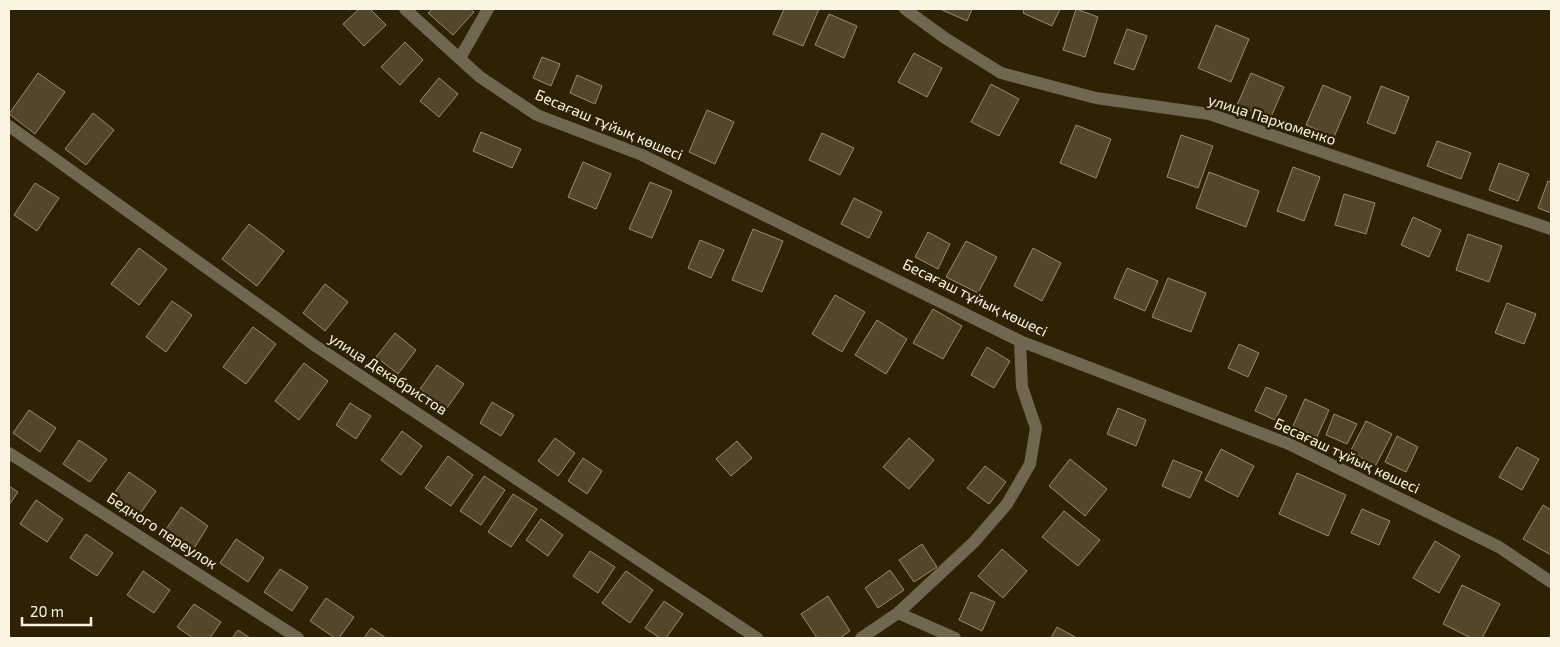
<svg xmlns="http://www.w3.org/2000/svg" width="1560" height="647" font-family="'Exo 2',sans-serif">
<rect width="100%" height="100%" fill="#2e2205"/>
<!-- building -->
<path fill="#53472a" stroke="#998b6c" d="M359,9H370L386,25L364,46L343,24Z
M433,9H471L474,12L453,35L428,13Z
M784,9H819L803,46L773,34Z
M940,9H972L967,21Z
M1024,9H1060L1052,26L1023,13Z
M1076,9L1098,17L1085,57L1063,50Z
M829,14L857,26L844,58L815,45Z
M1216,25L1249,39L1231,82L1198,68Z
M1127,29L1147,36L1134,70L1114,63Z
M405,42L423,60L400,85L381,67Z
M914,53L942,68L927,97L898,82Z
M542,57L560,64L551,86L533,78Z
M38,73L65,92L35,134L9,114Z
M1251,73L1284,87L1270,119L1237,105Z
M577,75L602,86L595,104L570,93Z
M439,78L458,94L439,117L420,101Z
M991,84L1019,99L999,136L971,122Z
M1323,85L1351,97L1334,137L1306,125Z
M1381,86L1409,97L1395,134L1367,123Z
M707,110L734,122L715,164L689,152Z
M93,113L114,130L86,165L65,149Z
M1076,125L1111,139L1096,178L1060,163Z
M481,132L521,149L512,168L473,151Z
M822,133L854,148L840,175L809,160Z
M1181,135L1213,146L1198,188L1167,177Z
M1437,141L1471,153L1461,179L1427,166Z
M583,162L611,174L596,209L568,197Z
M1499,163L1529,174L1518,201L1489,190Z
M1293,167L1320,177L1304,221L1277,211Z
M1209,172L1259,191L1246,227L1196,208Z
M1548,181L1551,182V213L1538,208Z
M650,182L672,191L652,238L629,229Z
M35,183L59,198L37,231L14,215Z
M1344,194L1375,203L1366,234L1335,225Z
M854,198L882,212L869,238L841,224Z
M1413,217L1441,230L1429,257L1401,245Z
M249,224L284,251L257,286L222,259Z
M753,229L783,241L762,292L732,280Z
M928,232L950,244L938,269L915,257Z
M1468,234L1502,246L1489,282L1456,270Z
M700,240L724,250L711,278L688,268Z
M966,241L997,257L978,293L946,277Z
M139,248L167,269L139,305L111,284Z
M1033,248L1061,263L1042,301L1014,286Z
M1127,268L1158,281L1145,311L1114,298Z
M1168,278L1206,293L1191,332L1152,317Z
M325,284L348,302L325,331L303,313Z
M835,295L865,312L842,352L812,334Z
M172,301L192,315L166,352L146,337Z
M1507,303L1536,314L1524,344L1495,333Z
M933,309L962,326L943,359L913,343Z
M877,320L907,339L886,374L855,355Z
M253,327L276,344L246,384L223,367Z
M395,333L416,350L398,374L376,357Z
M1239,344L1259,353L1248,377L1228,368Z
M987,347L1010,361L994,388L971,375Z
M304,363L328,381L299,420L275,401Z
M437,365L464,384L447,408L420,389Z
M1266,387L1287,396L1275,420L1255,411Z
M1305,399L1329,410L1317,437L1293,426Z
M492,402L514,415L501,436L480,423Z
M350,403L371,416L356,439L336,425Z
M1118,408L1146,420L1136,446L1107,434Z
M29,410L56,428L40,452L13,433Z
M1334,414L1357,424L1347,444L1326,435Z
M1366,421L1392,434L1376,465L1350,452Z
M402,431L422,446L401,475L381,460Z
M1397,436L1418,447L1406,472L1385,462Z
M555,438L575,453L558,476L538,461Z
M909,438L934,460L909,489L883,467Z
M79,440L107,459L90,482L63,464Z
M737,441L752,458L731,476L716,459Z
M1517,447L1539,459L1522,490L1499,477Z
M1221,449L1254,466L1238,497L1205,480Z
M448,456L473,475L451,506L425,488Z
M583,458L602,471L587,494L568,481Z
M1070,459L1107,489L1085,516L1049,486Z
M1173,460L1202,472L1190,498L1162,486Z
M985,466L1006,482L989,504L967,488Z
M129,472L156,491L140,514L113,495Z
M1297,473L1346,495L1328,536L1279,514Z
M484,476L505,490L481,525L460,511Z
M9,486L18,492L9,505Z
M513,494L537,509L511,547L488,532Z
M36,500L63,519L47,542L20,524Z
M1543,505L1551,510V555L1523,539Z
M181,507L208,526L193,550L165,531Z
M1362,509L1390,521L1379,545L1351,533Z
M1064,511L1100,540L1078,566L1042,537Z
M541,519L563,535L548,556L526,540Z
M86,534L113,553L97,576L70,558Z
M236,539L264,558L248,582L220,563Z
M1435,541L1460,556L1439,593L1413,578Z
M922,544L937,567L914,582L899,560Z
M1002,549L1027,571L1003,598L978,576Z
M590,551L615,567L598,593L573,576Z
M280,569L308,587L292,611L264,592Z
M890,570L904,590L878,608L865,588Z
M143,571L170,590L154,613L127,595Z
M626,571L653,590L630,623L602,603Z
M1462,585L1500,604L1482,638H1471L1443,624Z
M971,592L995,602L982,631L959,620Z
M828,596L850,631L840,638H817L801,614Z
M326,598L354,617L339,638H335L310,621Z
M664,601L683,614L666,638H660L645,628Z
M194,604L221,622L210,638H193L177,627Z
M1057,627L1077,638H1051Z
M371,628L386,638H364Z
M238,630L250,638H232Z"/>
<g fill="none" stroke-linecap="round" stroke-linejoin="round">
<!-- minor -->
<path stroke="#716750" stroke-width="12" d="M405,9L480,77L537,115L642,155L1020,341L1289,444L1499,547L1551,582
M905,9L945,38L1001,73L1096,98L1209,114L1551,229
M460,58L488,9
M9,126L314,345L757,638
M9,453L298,638
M898,613L955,638
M861,638L898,613L974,542L1007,504L1030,464L1036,428L1022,387L1020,341"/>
</g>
<g text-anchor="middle" stroke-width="5" stroke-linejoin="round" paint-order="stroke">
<!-- street labels -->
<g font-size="15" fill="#fbf4e3" stroke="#2e2205">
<text transform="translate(1272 120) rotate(18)" y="5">улица Пархоменко</text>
<text transform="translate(609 125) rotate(23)" y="5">Бесағаш тұйық көшесі</text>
<text transform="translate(975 298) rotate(26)" y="5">Бесағаш тұйық көшесі</text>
<text transform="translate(388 374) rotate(33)" y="5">улица Декабристов</text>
<text transform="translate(1347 456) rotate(25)" y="5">Бесағаш тұйық көшесі</text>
<text transform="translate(162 531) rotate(33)" y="5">Бедного переулок</text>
</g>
</g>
<!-- border -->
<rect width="1560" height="647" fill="none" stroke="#fbf4e3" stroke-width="20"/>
<!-- scale -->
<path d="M22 617v8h69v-8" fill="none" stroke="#fbf4e3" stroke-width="2.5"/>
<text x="30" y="617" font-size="15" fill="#fbf4e3" stroke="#2e2205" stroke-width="4" paint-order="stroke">20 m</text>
</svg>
